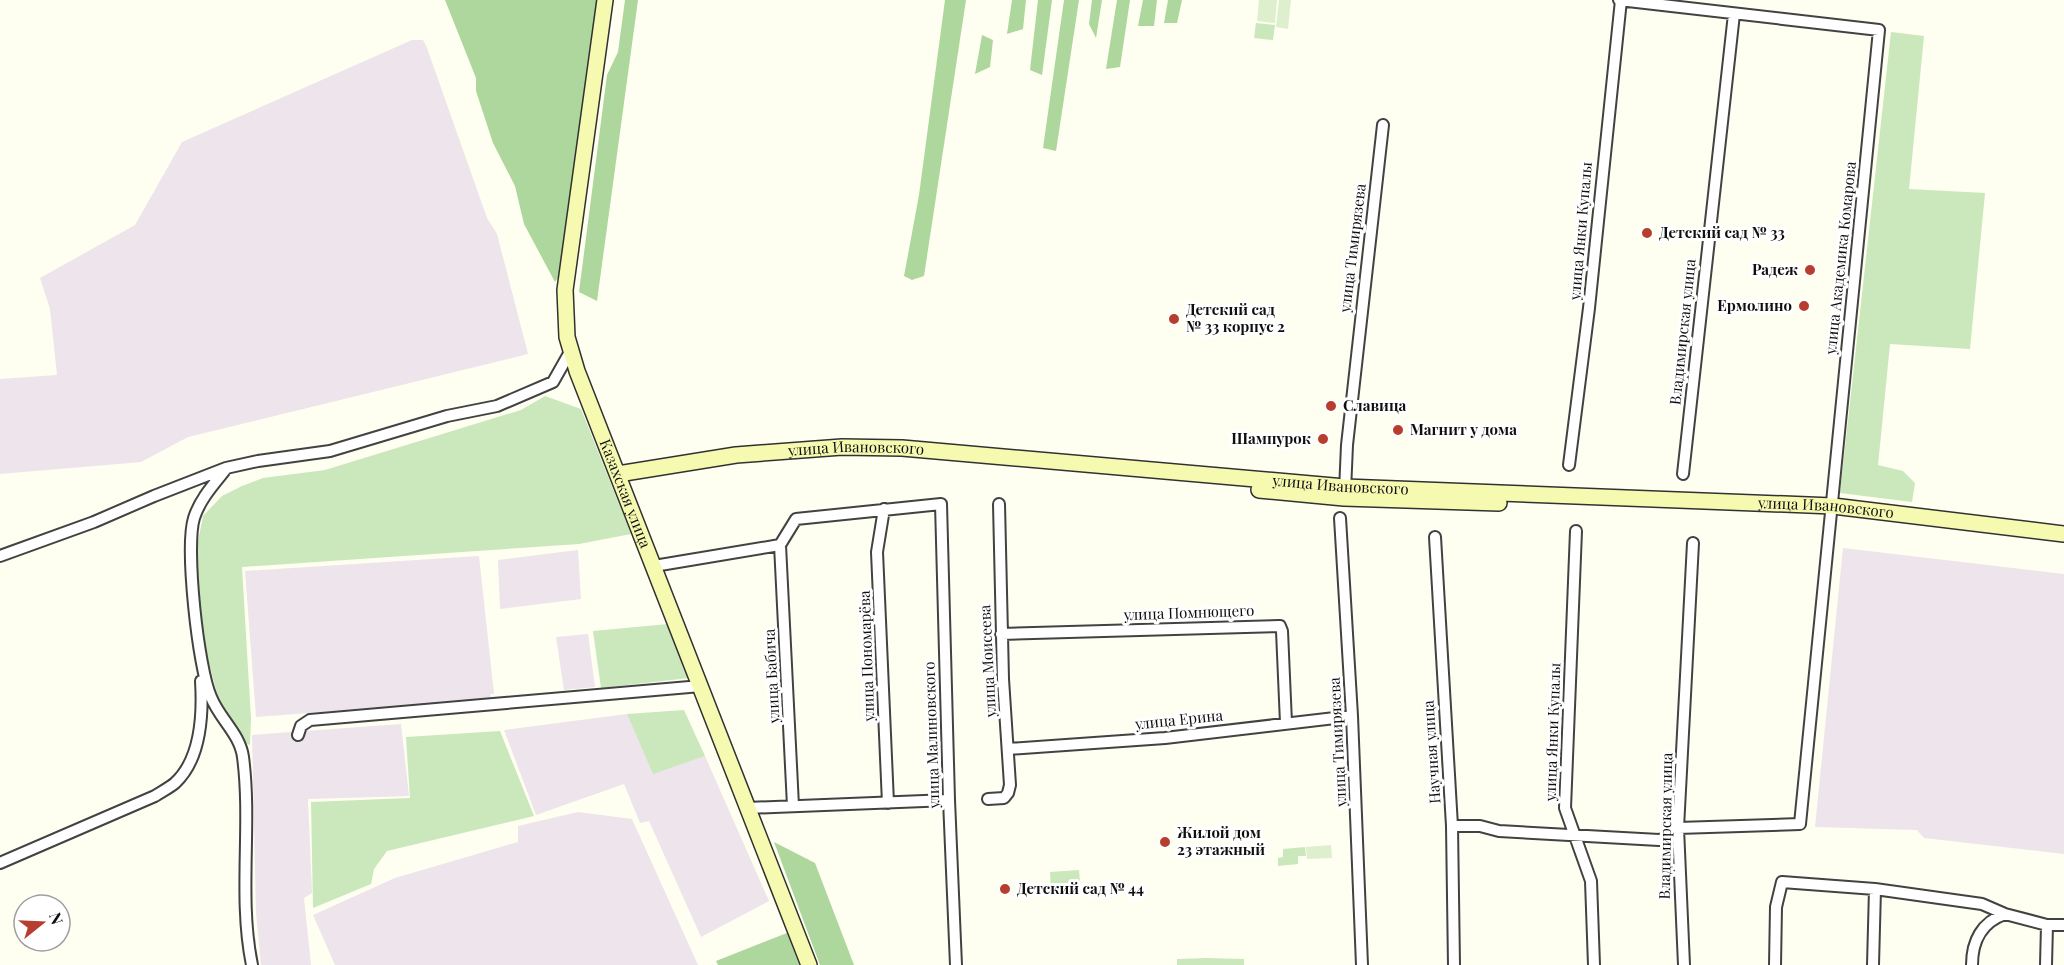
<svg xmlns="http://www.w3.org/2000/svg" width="2064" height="965" font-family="'Playfair Display',serif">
<rect width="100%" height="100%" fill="#fefef1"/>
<!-- industrial -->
<path fill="#ede4ec" d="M412,40H423L427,48L487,218L497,234L528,354L188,437L141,462L0,474V379L57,375L50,309L40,278L135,225L182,142Z
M1843,548L2064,574V854L1924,838L1917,830L1815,827Z
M578,550L581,599L500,609L498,560Z
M479,556L494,694H490L491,699L256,717L245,571Z
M588,634L595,687L564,690L556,637Z
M627,714L653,773L705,756L769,901L701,937L649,821L640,823L624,784L536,815L504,730Z
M401,724L409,796L308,799L312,893L304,898L311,965H261L256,913L252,735Z
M578,812L632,819L698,965H335L313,915L395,878L518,842V826Z"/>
<!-- green -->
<path fill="#cbe7bc" d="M1256,23L1275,25L1273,40L1254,38Z
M1891,32L1924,36L1909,189L1985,193L1970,349L1890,344L1878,465L1903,471L1915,483L1912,502L1840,493Z
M545,396L581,409L631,534L579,544L242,567L251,719L250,745L242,742L219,701L203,641L195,557L203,516L222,496L242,486L263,478L325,470L521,410Z
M668,624L689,678L601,688L593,631Z
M684,710L705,756L653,774L627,714Z
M500,731L534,816L387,851L374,869L371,884L313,908L311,802L410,798L406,737Z
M1305,847L1306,856H1298V864L1278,866V858L1283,857V849Z
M1079,870L1081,893L1051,894L1050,872Z
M1207,958L1244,959V965H1177V959Z"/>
<!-- forest -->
<path fill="#add79c" d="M445,0H600L564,269L555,282L524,224L515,186L493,143L476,91V78Z
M625,0H638L597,301L579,292L607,75L618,52Z
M945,0H966L924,276L912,280L904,276L919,195Z
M1012,0H1026L1023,29L1007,34Z
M1038,0H1052L1042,75L1030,70Z
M1064,0H1079L1056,151L1043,148Z
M1092,0H1102L1096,38L1089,24Z
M1117,0H1130L1120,67L1106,69Z
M1143,0H1157L1154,26H1138Z
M1168,0H1182L1177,23H1164Z
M982,35L993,40L990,67L975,74Z
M774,842L815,863L854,965H820Z
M787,933L799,965H718L716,961Z"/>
<!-- pitch -->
<path fill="#deefce" d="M1259,0H1277L1275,23L1257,21Z
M1279,0H1291L1288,29L1276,27Z
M1331,845L1332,858L1307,859L1306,847Z"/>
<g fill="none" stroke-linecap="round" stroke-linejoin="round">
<!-- street casing -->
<g stroke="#424242" stroke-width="14">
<path id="street" d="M1569,465L1589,308L1621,0
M226,469C214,484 200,499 194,518C185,547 198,668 211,697C219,718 240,734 243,757C252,826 238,897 252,965
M1683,474L1734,14
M1345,491L1347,445L1383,125
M884,509L877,552L888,803
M1340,518L1352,716L1362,965
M1576,531L1565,808L1591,881L1594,965
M1435,537L1452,826L1454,965
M780,545L793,806
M0,556L94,522L154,496L226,468L258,461L330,451L447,416L497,406L553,382L570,352
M654,566L780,545L796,519L941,504L949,800L956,965
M1001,634L1280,626L1282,631L1286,723
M298,735L301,726L310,720L701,686
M1008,749L1165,738L1352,716
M988,799L1004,798L1008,793L1010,785L1003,679L999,504
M748,808L949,800
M1452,826H1480L1499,831L1659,840L1670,838L1678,828L1800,824L1879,30L1619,0
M0,863L155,796C161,792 169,788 175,783C201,759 203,713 201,681
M1684,965L1678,828L1693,543
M1775,965L1776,907L1782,882L1875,889L1982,904L2005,914L2047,925H2064
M1873,965L1875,889
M1972,965C1972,941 1982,922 2005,914
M2046,965L2047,925"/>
</g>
<!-- secondary casing -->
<g stroke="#313131" stroke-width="18">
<g id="secondary">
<path id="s1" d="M605,0L565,290L567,337L577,371L809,965"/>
<path id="s2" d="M618,474L736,455L842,447L902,448L1345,487L1833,506L2064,534"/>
<path d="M1259,490L1344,498L1499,503"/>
</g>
</g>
<!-- street -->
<use href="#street" stroke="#fff" stroke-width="10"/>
<!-- secondary -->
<use href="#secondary" stroke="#f6fab0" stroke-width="15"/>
</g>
<!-- markers -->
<g fill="#b73e2e" stroke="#fff" stroke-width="2">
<circle cx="1647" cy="233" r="6"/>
<circle cx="1810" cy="270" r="6"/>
<circle cx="1804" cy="306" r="6"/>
<circle cx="1174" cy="319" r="6"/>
<circle cx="1331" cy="406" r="6"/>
<circle cx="1398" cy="430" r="6"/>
<circle cx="1323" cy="439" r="6"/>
<circle cx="1165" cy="842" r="6"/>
<circle cx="1005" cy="889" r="6"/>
</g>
<g text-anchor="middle" stroke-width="6" stroke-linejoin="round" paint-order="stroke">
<!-- street labels -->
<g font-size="15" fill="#0f0f0f" stroke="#fff">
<text transform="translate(1581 231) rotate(-85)" y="5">улица Янки Купалы</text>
<text transform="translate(1353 248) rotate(-83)" y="5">улица Тимирязева</text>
<text transform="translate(1841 258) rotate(-84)" y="5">улица Академика Комарова</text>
<text transform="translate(1683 332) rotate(-84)" y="5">Владимирская улица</text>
<text dy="5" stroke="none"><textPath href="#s2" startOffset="240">улица Ивановского</textPath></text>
<text dy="5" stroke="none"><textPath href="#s2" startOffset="726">улица Ивановского</textPath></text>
<text dy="5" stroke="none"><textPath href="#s1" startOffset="507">Казахская улица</textPath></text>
<text dy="5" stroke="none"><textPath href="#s2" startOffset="1212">улица Ивановского</textPath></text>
<text transform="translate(1189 613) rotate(-2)" y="5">улица Помнющего</text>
<text transform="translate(867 656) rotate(-92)" y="5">улица Пономарёва</text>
<text transform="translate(988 661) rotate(-93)" y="5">улица Моисеева</text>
<text transform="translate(772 676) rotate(-93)" y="5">улица Бабича</text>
<text transform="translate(1179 720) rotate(-6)" y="5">улица Ерина</text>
<text transform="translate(1553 732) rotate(-88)" y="5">улица Янки Купалы</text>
<text transform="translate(932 735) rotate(-92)" y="5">улица Малиновского</text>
<text transform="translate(1338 742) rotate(-93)" y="5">улица Тимирязева</text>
<text transform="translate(1432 752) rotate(-94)" y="5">Научная улица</text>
<text transform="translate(1666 826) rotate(-89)" y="5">Владимирская улица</text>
</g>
<!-- poi labels -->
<g font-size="15" font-weight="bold" fill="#0f0f0f" stroke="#fff" text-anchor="start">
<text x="1659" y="238">Детский сад № 33</text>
<text x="1798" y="275" text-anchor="end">Радеж</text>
<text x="1792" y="311" text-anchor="end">Ермолино</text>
<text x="1186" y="315">Детский сад<tspan x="1186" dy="17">№ 33 корпус 2</tspan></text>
<text x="1343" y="411">Славица</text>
<text x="1410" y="435">Магнит у дома</text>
<text x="1311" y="444" text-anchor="end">Шампурок</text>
<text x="1177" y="838">Жилой дом<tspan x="1177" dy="17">23 этажный</tspan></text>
<text x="1017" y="894">Детский сад № 44</text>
</g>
</g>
<!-- north arrow -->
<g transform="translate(42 923) rotate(72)"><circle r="28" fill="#ffffff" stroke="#9f9f9f" stroke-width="1.5"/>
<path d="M0-4.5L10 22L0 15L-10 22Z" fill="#b73e2e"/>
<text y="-9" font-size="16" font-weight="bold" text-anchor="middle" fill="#0f0f0f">N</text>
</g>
</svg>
